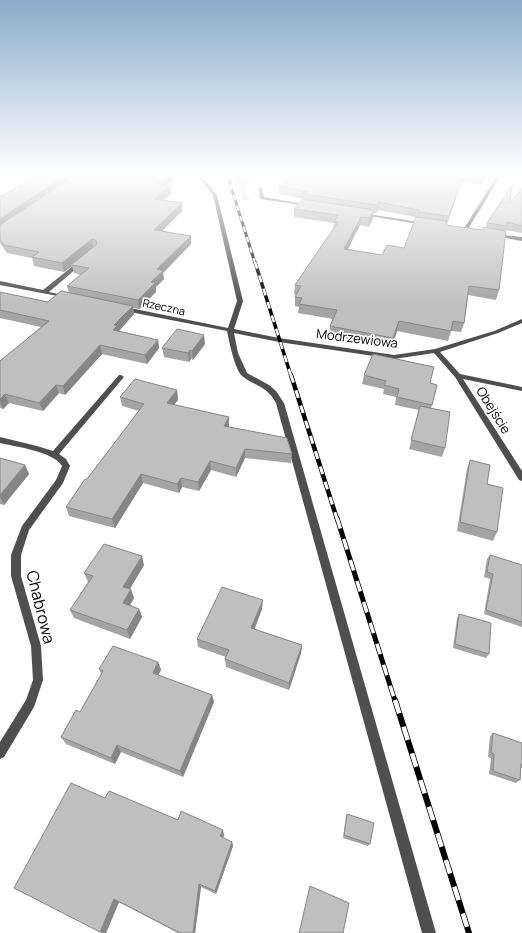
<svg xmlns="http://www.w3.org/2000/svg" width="522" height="933" font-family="Manrope,sans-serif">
<rect width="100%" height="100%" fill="#fff"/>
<!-- green -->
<path fill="#d6d6d6" d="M233,174H251L247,179L257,180L255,182L250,181L245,188L246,194L250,200H244Z"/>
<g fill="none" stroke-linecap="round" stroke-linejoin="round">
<!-- pedestrian -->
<path fill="#4f4f4f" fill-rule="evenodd" d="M2,174H8L0,179V176Z"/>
<!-- minor -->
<path fill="#4f4f4f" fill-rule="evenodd" d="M196,174H201L217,195L243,301L234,329L279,338L394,355L435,349L494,331L522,319V323L498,333L440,352L460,374L522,387V391L463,379L522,471V481L519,480L455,377L434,353L394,359L279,342L234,333L238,353L247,373L269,385L276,391L284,403L436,933H422L276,403C266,385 256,387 242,376C235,370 229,341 227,331L125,311L122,309L125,307L228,328L237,301L213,195Z
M498,174H502L468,229L474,231L472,232L463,231V230Z
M260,187L262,188L264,197L310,205L308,206L260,199L258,188Z
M361,213L425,223L427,224L425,225L363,215H361Z
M493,234L522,237V241L495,236L493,235Z
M79,261L84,262L49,292L68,296V298L0,285V281L43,290Z
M119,375H121L124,377L59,454L66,459L70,466L63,483L29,530L21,555V576L41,646L43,680L34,707L4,757L0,759V742L26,700L33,680L31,646L11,576V555L22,526L56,480L62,466C53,451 16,447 0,443V437L37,446L53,451Z"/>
<!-- rail-far4 casing -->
<g stroke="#000" stroke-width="3">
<path id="rail-far4" d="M227,174L255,263"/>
</g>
<!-- rail-far3 casing -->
<g stroke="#000" stroke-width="3.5">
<path id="rail-far3" d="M255,262L291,376"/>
</g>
<!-- rail-far2 casing -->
<g stroke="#000" stroke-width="4.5">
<path id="rail-far2" d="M291,375L337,519"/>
</g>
<!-- rail-far1 casing -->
<g stroke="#000" stroke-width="5">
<path id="rail-far1" d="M337,518L395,701"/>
</g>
<!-- rail casing -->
<g stroke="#000" stroke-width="6">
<path id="rail" d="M395,700L469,933"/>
</g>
<!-- rail-far4 -->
<use href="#rail-far4" stroke="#fff" stroke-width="2" stroke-dasharray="5.5" stroke-linecap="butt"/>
<!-- rail-far3 -->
<use href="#rail-far3" stroke="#fff" stroke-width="2.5" stroke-dasharray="7" stroke-linecap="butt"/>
<!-- rail-far2 -->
<use href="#rail-far2" stroke="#fff" stroke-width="3" stroke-dasharray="8" stroke-linecap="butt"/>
<!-- rail-far1 -->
<use href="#rail-far1" stroke="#fff" stroke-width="3.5" stroke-dasharray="11" stroke-linecap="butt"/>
<!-- rail -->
<use href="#rail" stroke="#fff" stroke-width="4.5" stroke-dasharray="14" stroke-linecap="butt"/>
</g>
<!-- wall -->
<path fill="#a4a4a4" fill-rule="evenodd" d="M295,174H489L486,180H484L481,185L462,181L447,224H446V225L482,230L486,228L487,223L510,203L522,188V233L505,230L499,290L496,300L468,295L464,323L461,332L451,331L448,341L397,331L391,348L329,335L330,326L333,319L298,313L299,307L295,306V297L296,295L294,294L295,285L333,229L334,223L294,217V209L303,199L279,194V186ZM378,210L416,217L404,248L382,255L348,249L360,225L369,227L373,218L374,213H376Z
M176,177L166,186H170L171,194L163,200L182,203V211L162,231L191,236V244L163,273L164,279L156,287V292L139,309L133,308L134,314L119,331L158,340L159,348L147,364L102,354L65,395L59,393L43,411L9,403L3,409L0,408V361L41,327L0,318V292L48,302L69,293L67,286L81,275L74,273L72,266L64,272L34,266L32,258L7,253L0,243V197Z
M205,344L193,360L191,359L189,362L164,357L162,348Z
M364,375L430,383L437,385L431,408L445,448L442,457L409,449L419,410L395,405L396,397L383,394L384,389L362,384Z
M177,390L178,400L174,405L229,417V427L292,454L291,463L245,458L236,477L211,470L199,491L182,487L179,493L143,483L115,528L69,516L66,507L139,411L122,406L120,397Z
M0,458L25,465L29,474L4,505L0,504Z
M470,460L497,532L493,541L457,531L467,469Z
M490,555L522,565V627L484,614L490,579L484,577L487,559Z
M144,565L130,589L134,598L130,605L139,609L142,617L130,639L74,618L70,610L88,582L84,573Z
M262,609L254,629L302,645L301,653L289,690L226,667L225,659L226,657L198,647L197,639Z
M459,614L489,654L486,658L453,648L457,618Z
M158,662L161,670L158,675L212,695L214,702L183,777L121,752L115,764L66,744L61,737L80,712L101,674L99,669Z
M493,733L522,743V768H521L520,780L516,783L489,774L491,758L488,757L490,736Z
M105,798L224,835L223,838L232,842L233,846L216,894L201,887L195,933H178L119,902L106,933H102L14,888Z
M347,814L370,844L368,846L343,838L346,817Z"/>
<!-- shaded-wall -->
<path fill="#868686" d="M67,174H80L0,229V219Z
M169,174H176V177L159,192L158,184Z
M464,174L462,181L447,224L449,216Z
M485,174L484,180L481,185L483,177Z
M170,186L171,194L156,207L155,199Z
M379,202L378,210L376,213L377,205Z
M182,203V211L155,238L154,230Z
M374,210L373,218L369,227L370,218Z
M361,217L360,225L343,258L344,249Z
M191,236V244L163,273L164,279L156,287V292L139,309L138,300L151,282L157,269Z
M92,239L94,248L64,272L62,263Z
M133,306L134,314L119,331V334L113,330L114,325Z
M399,321L397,331L391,348L393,338Z
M204,335L205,344L193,360L192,351Z
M158,340L159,348L147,364L145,355Z
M100,345L102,354L65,395L63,386Z
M190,350L191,359L189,362L188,353Z
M56,385L59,393L43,411L39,403Z
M177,390L178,400L168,412L167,403Z
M5,394L9,403L3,409L0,402V399Z
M229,417V426L224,435V426Z
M245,449V458L236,477V468Z
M210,461L211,470L199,491L198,482Z
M25,465L29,474L4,505L0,497V495Z
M141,474L143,483L115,528L112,519Z
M181,478L182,487L179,493L177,484Z
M142,556L144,565L126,595L123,587Z
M131,589L134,598L126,612L123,603Z
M263,600L262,609L252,636L251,628Z
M139,609L142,617L130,639L127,630Z
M302,645L301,653L289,690V683Z
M158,662L161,670L155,681L153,673Z
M212,695L214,702L183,777L180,771Z
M117,745L121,752L115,764L111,758Z
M223,830L224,835L222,841L220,836Z
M232,842L233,846L216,894L215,891Z
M199,884L201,887L195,933H193Z
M114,899L119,902L106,933H102L100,932Z"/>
<!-- building -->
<path fill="#bfbfbf" stroke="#868686" d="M40,174H67L0,219V197Z
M77,174H169L158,184L170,186L155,199L182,203L154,230L191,236L157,269L163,271L151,282L155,283L138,300L67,286L89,268L71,265L96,245L97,241L92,239L62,263L32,257L39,252L4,245L0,239V225Z
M295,174H464L449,216L418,212L419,210L379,202L377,205L305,194L307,192L279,186Z
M465,174H485L483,177Z
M512,185L510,203L522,188V226L507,222V226L487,223Z
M302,199L374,210L370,218L361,217L344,249L382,255L387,245L404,248L416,217L447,221L446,225L482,230L484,227L506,231L499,290L469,286L464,323L453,321L451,331L399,321L393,338L330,326L337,310L299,304L302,298L295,297L301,286L295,285L338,222H334L338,215L294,209Z
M61,291L133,306L114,325L117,326L113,330L158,340L145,355L100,345L63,386L56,385L39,403L5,394L0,399V361L49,321L0,310V292L48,302Z
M177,329L204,335L192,351L190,350L188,353L162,348Z
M373,354L434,367L430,383L437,385L432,405L397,397L399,389L384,385L386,381L364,375Z
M135,379L177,390L167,403L229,417L224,426L287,438L292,454L245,449L236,468L210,461L198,482L181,478L177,484L141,474L112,519L66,507L85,479H87L144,404L120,397Z
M420,406L450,412L445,448L411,440Z
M0,458L25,465L0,495Z
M470,460L490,465L487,484L503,488L497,532L460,522Z
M104,544L142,556L123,587L131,589L123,603L139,609L127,630L70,610L93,576L84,573Z
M490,555L522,565V622L486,610L493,574L487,572Z
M222,587L263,600L251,628L302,645L289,683L225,659L229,650L197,639Z
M459,614L491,623L489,654L455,644Z
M113,646L158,662L153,673L212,695L180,771L117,745L111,758L61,737L76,710L80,712L103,671L99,669Z
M493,733L522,743V764H521L520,780L493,771L494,754L491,753Z
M71,783L105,798L109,791L178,820L181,811L223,830L220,836L232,842L215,891L199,884L193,933H180L114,899L100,932L14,888Z
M347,814L374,823L370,844L344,835Z
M310,886L349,903L343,933H299Z"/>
<!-- sky -->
<linearGradient id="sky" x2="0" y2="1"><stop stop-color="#8aabca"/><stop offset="0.57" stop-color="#fff"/><stop offset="1" stop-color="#fff" stop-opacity="0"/></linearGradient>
<rect width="522" height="305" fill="url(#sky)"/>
<g text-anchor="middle" stroke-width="3.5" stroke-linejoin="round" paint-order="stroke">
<!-- far-street labels -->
<g font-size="11" fill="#000" stroke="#fff">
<text transform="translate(164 307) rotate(12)" y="4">Rzeczna</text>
</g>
<!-- street labels -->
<g font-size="13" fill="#000" stroke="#fff">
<text transform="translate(357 338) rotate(7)" y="5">Modrzewiowa</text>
<text transform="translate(494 410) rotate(58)" y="5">Obejście</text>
</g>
<!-- near-street labels -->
<g font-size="16" fill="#000" stroke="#fff">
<text transform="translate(41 607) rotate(76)" y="6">Chabrowa</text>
</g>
</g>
</svg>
